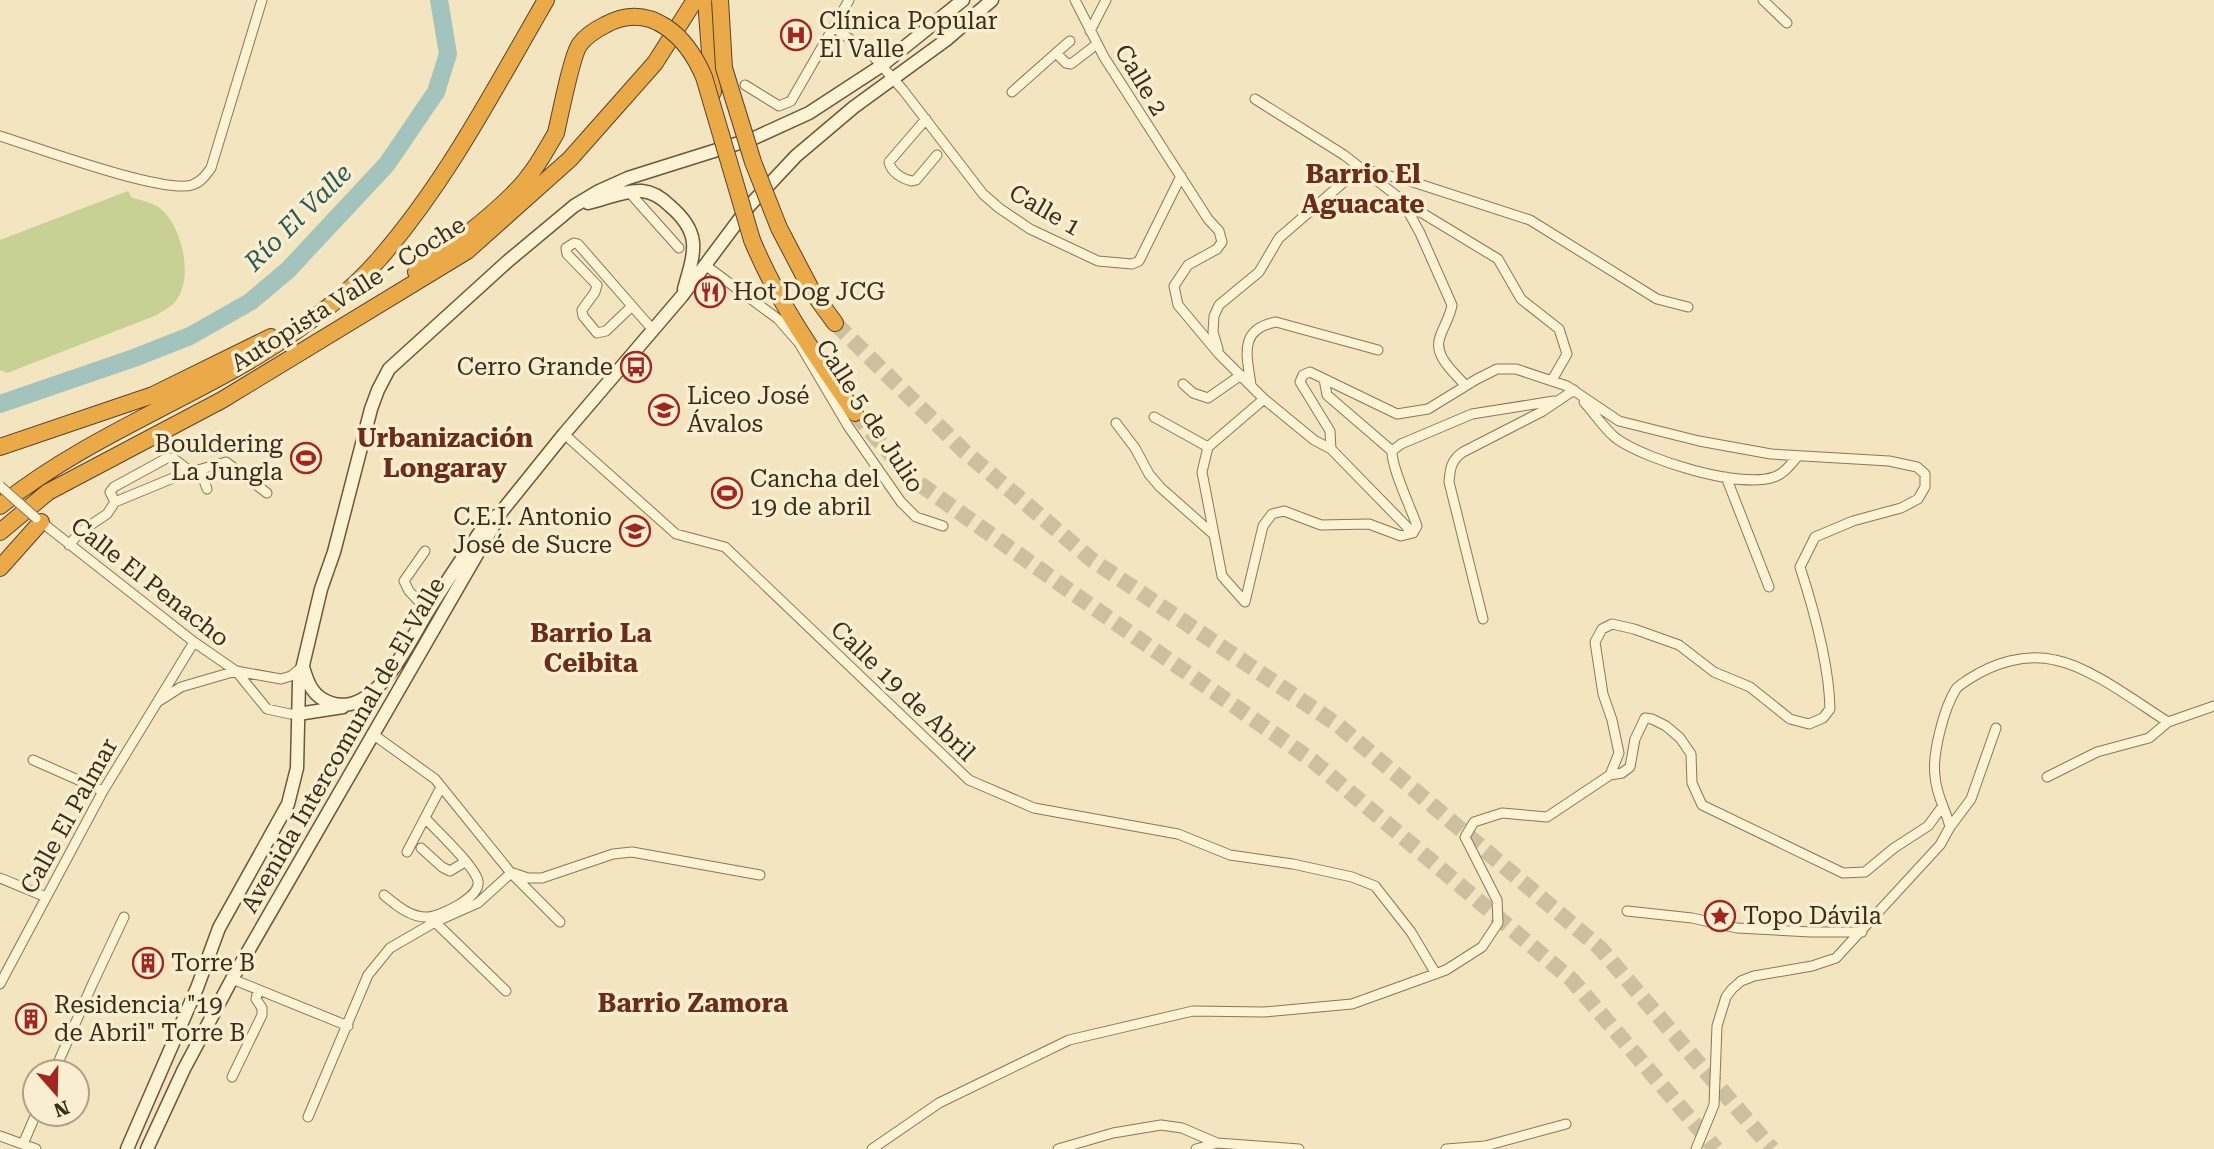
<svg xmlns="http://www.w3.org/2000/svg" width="2214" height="1149" font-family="'Roboto Serif',serif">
<rect width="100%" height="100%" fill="#f2e5c0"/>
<!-- green -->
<path fill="#c7d193" d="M128,191L132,198C141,200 155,203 162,210C183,229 194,280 175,302C171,307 162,311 157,315L7,373L0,370V240Z"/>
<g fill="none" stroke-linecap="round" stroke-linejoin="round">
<!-- river -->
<path stroke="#a3c4bc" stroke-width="18" d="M0,404L134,358L190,336L250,302L288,270L387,164L436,92L448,54L439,0"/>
<!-- motorway-tunnel -->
<path stroke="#cdc09f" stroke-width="16" stroke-dasharray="16 8" stroke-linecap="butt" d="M835,323L964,451L1092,560L1338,725L1600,948L1772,1149
M855,413L910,477L1070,591L1313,761L1572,980L1716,1149"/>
<!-- minor casing -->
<g stroke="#8d7656" stroke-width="11">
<path id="minor" d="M1763,0L1787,23
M835,28L874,57L903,90L983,194L999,208L1030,229L1098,261L1132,264L1139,261L1181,176
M1090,31L1106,0
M1056,53L1070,41
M745,85L779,106L791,101L849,0
M1012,92L1056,53L1066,63L1071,64L1097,44
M1255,99L1344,155L1402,200L1420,233L1452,305C1450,317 1444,325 1440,337C1433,356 1454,372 1465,385
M926,119L889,162C891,172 902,179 912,181L916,180L937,155
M0,136C35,147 163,194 192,185C201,182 206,175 211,168L262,0
M629,192L679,248
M1404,202L1498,259L1521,299L1559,329L1567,354L1552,380
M705,265L778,319L799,343L848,426L901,502L916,517L943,526
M631,307L606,331L597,333L583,316L582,310L595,292L597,285L567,254L566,248L574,243L578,244L653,330
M1218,349L1213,332L1214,316L1219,305L1259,272L1279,238L1360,168L1416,183L1530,220L1657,299L1688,307
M1324,379L1327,395L1392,451
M1183,384L1193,393L1208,398L1241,375
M1251,385C1247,356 1238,329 1276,322L1378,350
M1584,402C1595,414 1605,430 1617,439C1647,460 1739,489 1774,477C1784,474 1791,464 1798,456
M1154,417L1208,447
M1116,423L1135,448L1149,474L1160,487L1213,534
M564,434L676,534L725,547L969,780L1034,808L1178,834L1230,855L1293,864L1352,877L1375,886L1411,932L1436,974
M1331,449L1413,533
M198,470L226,462L267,493
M1726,477L1769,587
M115,502L110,492L114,487L167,458H173L190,471
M40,521L194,642L236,671L267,709L290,714H298
M69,545L80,532L107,514L115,502L190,471L195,470L201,472L207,489
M425,551L404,581L409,591L428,611
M1245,602L1263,526L1272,514L1284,511L1321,525L1369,524L1401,536L1413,533L1417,526C1411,508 1391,467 1392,451L1401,444L1472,414L1554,401
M1245,602L1222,576L1202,472L1208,447L1264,399
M1483,619L1449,482C1450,469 1451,460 1463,452L1543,411L1574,390L1575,392
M159,701L181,687L236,671L281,679L291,676L302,667
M374,735L435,779L511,873L560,922
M33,760L103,791
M1610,775L1622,773L1630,767L1635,739L1645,718L1652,719L1666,726L1680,738L1691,754L1692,783L1702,805L1843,873L1865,872L1894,848L1928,826L1942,807
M2047,777L2097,752L2149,738L2168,722L2214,706
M1950,827L1971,799L1996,728
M421,848L442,867L450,871L465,862
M407,852L441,787
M513,873L528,878H542L613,854L632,852L760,875
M0,878L46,897
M384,895C396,905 411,918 428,917C441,916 481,897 478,881C475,866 437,831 425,818
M1627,911L1692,918L1737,928L1811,932H1862
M435,922L506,991
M232,979L348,1026
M0,984L103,791L194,642
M54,1072L92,985L124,917
M232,1077L262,1015V1008L256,999L258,990
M308,1117L368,975L390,948L435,922L478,903L511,873
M0,1136L36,1149
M23,1144L36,1114
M872,1149L939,1103L1069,1040L1193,1011L1264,1012L1352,1004L1446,970L1482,947L1498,923L1497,900L1465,837L1474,822L1502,813L1547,817L1610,775L1619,753L1612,720L1603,694L1595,642L1602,629L1612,624L1634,629L1679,645L1714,672L1750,687L1790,719L1809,724L1823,718L1830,709C1829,663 1814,610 1800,567L1815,537L1853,521L1901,508L1918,499L1925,487V474L1917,467L1889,461L1771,454L1699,441L1619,421L1567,386L1516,369H1497L1477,379L1428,409L1397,414L1310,372L1303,375L1300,382L1330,431L1331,449L1314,440L1264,399L1219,354L1178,305L1174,286L1188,265L1217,249L1222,242L1219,231L1208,219L1104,57L1075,0
M1058,1149L1113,1133L1161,1125L1182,1128L1217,1143L1299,1149
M1196,1149L1217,1143
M1446,1149L1485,1146L1566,1124
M1696,1149L1714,1105L1717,1026L1726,997L1732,989L1741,981L1754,976L1812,966L1836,958L1940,845L1950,827C1946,810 1936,795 1935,776C1932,754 1944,708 1956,689C1959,685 1965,682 1969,679C1994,663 2025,653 2055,660C2091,667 2136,702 2168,722"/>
</g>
<!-- secondary casing -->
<g stroke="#6f5639" stroke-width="15">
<path id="secondary" d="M588,203C605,199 625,190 642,191C653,192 662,198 670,206C703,234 694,253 684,289
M303,667C308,684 313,697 331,703C376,718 409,641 428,611C446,582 465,554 484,526L496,516
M298,714L343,707
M127,1149L197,988L219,928L288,804L297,768L299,682L321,589L334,552L371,409L378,390L389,369L508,261L574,206L599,191L628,178L752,139L809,113L881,66L963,0
M147,1149L184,1069L232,979L502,511L564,434L682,296L750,205L796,156L854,107L946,40L992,0"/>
</g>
<!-- motorway casing -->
<g stroke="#5a432b" stroke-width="18">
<path id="motorway" d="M706,0L713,92
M752,240C779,305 816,356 855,413
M416,272C449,248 484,223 513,194C531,177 544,154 556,133
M813,293L835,323
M0,447L153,395L271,337
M0,506C77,444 171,407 256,357C300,330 346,298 380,258C447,181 495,88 546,0
M0,532L48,492L222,400L467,251L570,159L655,63L695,0
M0,568L41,522"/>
</g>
<!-- minor -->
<use href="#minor" stroke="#fcf2d4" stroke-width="9"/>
<!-- secondary -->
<use href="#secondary" stroke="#fcf2d4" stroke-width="12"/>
<!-- motorway -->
<use href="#motorway" stroke="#eaaa48" stroke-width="16"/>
<!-- minor-bridge casing -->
<g stroke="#8d7656" stroke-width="11" stroke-linecap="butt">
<path id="minor-bridge" d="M0,486L36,518"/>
</g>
<!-- motorway-bridge casing -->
<g stroke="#5a432b" stroke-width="18" stroke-linecap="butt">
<path id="motorway-bridge" d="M720,0L724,68L753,162L779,228L813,293
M556,133C560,116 572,54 580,44C587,35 595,30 605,25C651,0 687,37 704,77L752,240"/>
</g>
<!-- minor-bridge -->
<use href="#minor-bridge" stroke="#fcf2d4" stroke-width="9"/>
<!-- motorway-bridge -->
<use href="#motorway-bridge" stroke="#eaaa48" stroke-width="16"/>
</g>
<!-- icons -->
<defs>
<g id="hospital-ring" transform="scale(1.575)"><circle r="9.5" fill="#f9efd0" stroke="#a22520" stroke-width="1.5"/><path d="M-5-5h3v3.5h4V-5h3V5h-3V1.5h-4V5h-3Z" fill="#a22520"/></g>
<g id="restaurant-ring" transform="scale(1.575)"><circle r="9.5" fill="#f9efd0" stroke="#a22520" stroke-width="1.5"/><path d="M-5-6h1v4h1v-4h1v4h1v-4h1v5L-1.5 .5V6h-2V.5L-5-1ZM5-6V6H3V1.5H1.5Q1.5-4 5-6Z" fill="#a22520"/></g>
<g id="bus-ring" transform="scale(1.575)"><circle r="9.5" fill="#f9efd0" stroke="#a22520" stroke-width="1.5"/><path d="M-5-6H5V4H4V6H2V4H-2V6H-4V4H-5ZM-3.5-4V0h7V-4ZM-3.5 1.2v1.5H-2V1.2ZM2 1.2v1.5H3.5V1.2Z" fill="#a22520"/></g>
<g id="school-ring" transform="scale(1.575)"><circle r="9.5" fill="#f9efd0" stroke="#a22520" stroke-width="1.5"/><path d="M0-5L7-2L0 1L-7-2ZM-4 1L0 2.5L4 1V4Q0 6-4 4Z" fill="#a22520"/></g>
<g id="stadium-ring" transform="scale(1.575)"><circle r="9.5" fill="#f9efd0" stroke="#a22520" stroke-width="1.5"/><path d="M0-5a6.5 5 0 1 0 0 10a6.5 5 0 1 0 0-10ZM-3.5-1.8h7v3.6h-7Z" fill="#a22520"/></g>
<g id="sight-ring" transform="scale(1.575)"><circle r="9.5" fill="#f9efd0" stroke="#a22520" stroke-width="1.5"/><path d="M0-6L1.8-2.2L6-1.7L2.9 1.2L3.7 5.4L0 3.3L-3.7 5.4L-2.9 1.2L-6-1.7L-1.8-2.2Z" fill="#a22520"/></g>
<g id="building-ring" transform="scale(1.575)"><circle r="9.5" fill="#f9efd0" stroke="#a22520" stroke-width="1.5"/><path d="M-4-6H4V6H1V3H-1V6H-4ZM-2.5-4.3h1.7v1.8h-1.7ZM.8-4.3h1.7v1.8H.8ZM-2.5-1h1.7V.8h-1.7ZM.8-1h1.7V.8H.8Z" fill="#a22520"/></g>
</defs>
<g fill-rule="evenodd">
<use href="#hospital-ring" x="796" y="35"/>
<use href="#restaurant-ring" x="710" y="292"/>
<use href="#bus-ring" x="636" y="367"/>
<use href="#school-ring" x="664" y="410"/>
<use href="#stadium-ring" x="306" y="458"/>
<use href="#stadium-ring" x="727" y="493"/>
<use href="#school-ring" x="635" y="531"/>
<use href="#sight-ring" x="1720" y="916"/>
<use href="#building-ring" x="148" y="963"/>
<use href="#building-ring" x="31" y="1019"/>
</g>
<g text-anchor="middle" stroke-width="7" stroke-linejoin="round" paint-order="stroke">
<!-- poi labels -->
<g font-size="24" fill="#3b2c1c" stroke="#f9efd0" text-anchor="start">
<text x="819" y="29">Clínica Popular<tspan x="819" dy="28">El Valle</tspan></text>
<text x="733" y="300">Hot Dog JCG</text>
<text x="613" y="375" text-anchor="end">Cerro Grande</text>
<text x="687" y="404">Liceo José<tspan x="687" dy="28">Ávalos</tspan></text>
<text x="283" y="452" text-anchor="end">Bouldering<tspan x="283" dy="28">La Jungla</tspan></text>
<text x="750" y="487">Cancha del<tspan x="750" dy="28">19 de abril</tspan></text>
<text x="612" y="525" text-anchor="end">C.E.I. Antonio<tspan x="612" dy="28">José de Sucre</tspan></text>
<text x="1743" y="924">Topo Dávila</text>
<text x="171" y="971">Torre B</text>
<text x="54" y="1013">Residencia "19<tspan x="54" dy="28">de Abril" Torre B</tspan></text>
</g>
<!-- street labels -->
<g font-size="24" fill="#3b2c1c" stroke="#f9efd0">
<text transform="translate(1141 80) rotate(59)" y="8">Calle 2</text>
<text transform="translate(1045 210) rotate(30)" y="8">Calle 1</text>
<text transform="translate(348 294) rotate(-32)" y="8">Autopista Valle - Coche</text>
<text transform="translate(870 416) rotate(57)" y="8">Calle 5 de Julio</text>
<text transform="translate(150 582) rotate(38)" y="8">Calle El Penacho</text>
<text transform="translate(903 691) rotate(44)" y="8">Calle 19 de Abril</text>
<text transform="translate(343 745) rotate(-60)" y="8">Avenida Intercomunal de El Valle</text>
<text transform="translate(69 816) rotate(-61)" y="8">Calle El Palmar</text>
</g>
<!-- neighbourhood labels -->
<g font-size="26" font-weight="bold" fill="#6c2c17" stroke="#f9efd0">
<text x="1363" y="183">Barrio El<tspan x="1363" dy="30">Aguacate</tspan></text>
<text x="445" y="447">Urbanización<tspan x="445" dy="30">Longaray</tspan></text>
<text x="591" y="642">Barrio La<tspan x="591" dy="30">Ceibita</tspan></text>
<text x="693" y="1012">Barrio Zamora</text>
</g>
<!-- water labels -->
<g font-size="26" font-style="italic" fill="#295c5b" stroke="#f9efd0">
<text transform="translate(298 217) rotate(-45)" y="9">Río El Valle</text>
</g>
</g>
<!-- north arrow -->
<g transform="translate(56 1093) rotate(160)"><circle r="33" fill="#f9efd0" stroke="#ada188" stroke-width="2"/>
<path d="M0-5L12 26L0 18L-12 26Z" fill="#a22520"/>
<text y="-10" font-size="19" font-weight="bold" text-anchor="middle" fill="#3b2c1c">N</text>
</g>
</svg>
